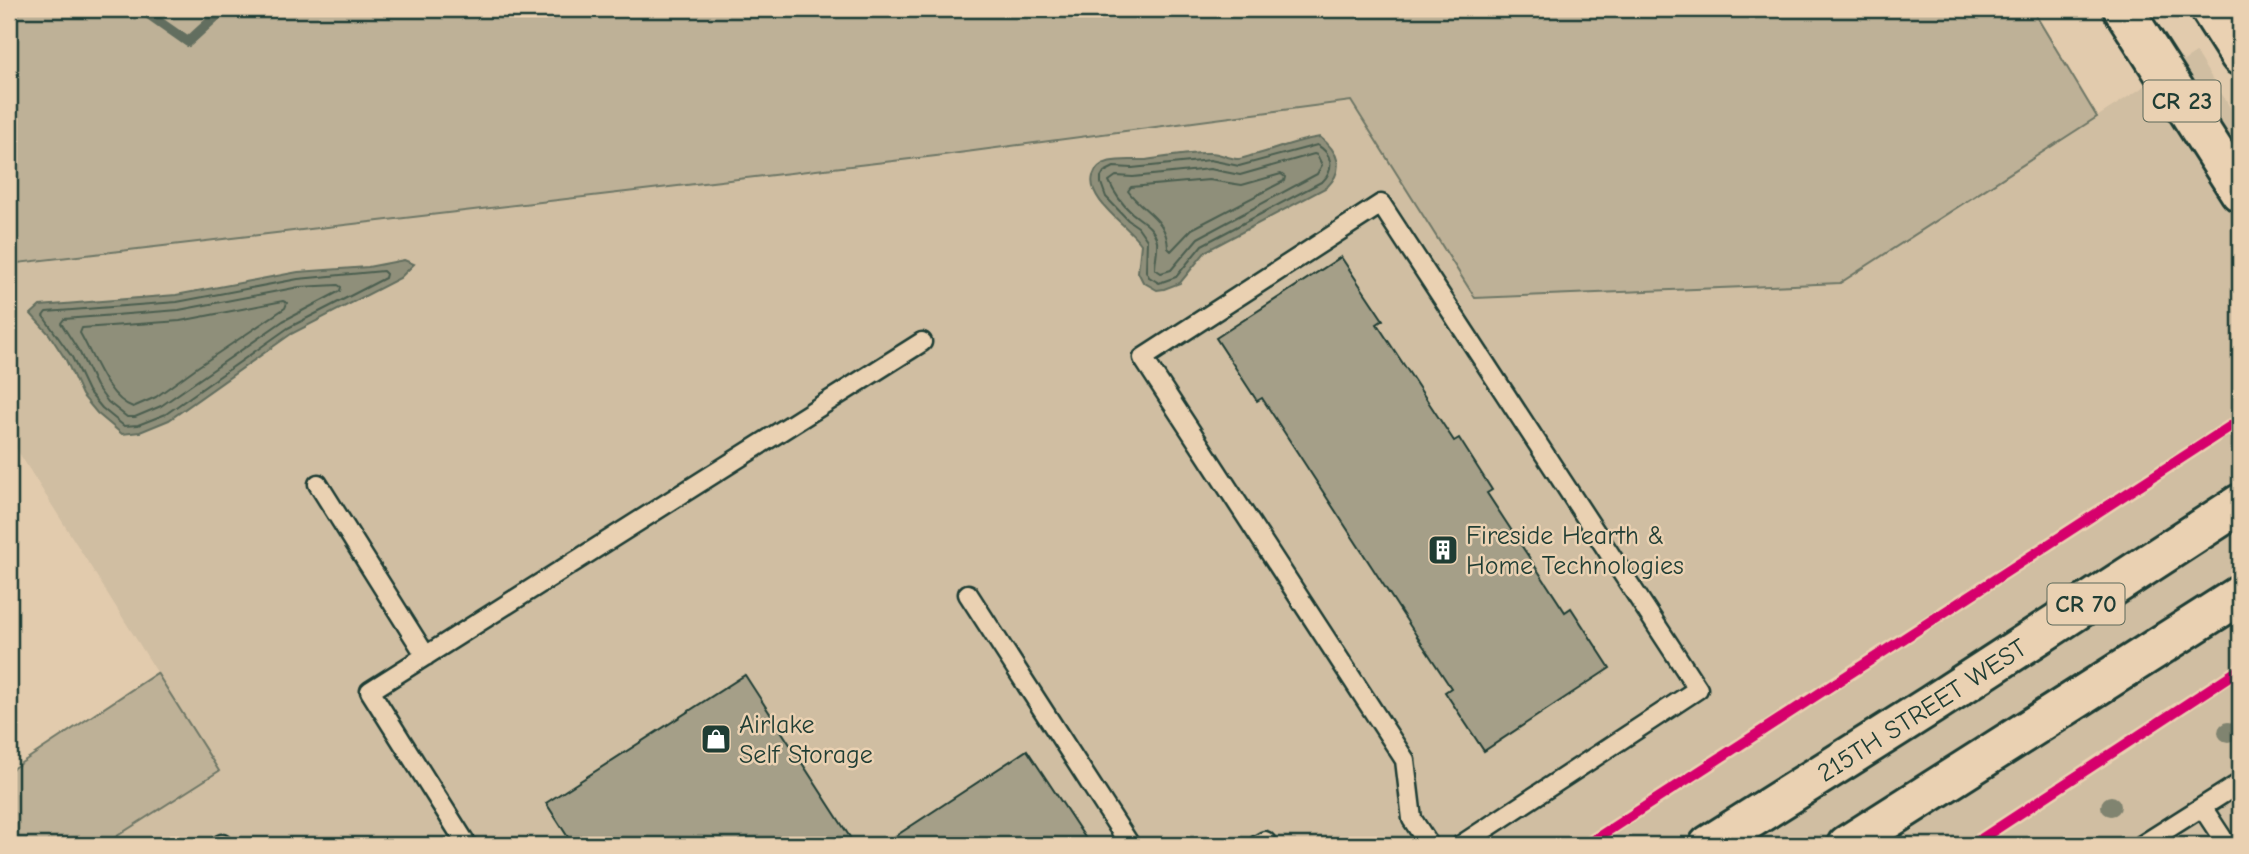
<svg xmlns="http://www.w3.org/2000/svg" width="2249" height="854" font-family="'Comic Neue',sans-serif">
<rect width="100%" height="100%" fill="#e2cbad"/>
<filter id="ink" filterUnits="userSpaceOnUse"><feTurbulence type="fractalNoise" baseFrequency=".0143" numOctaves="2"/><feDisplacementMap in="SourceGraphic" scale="14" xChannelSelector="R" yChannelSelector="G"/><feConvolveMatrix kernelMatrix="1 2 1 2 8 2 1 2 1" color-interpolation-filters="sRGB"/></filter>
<g filter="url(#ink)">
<!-- built -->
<path fill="#d0bea2" d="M2196,53L2240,123V845H9V771L157,672L9,437V263L936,156L1352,101L1475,298L1840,283Z"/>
<!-- green -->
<path fill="#beb197" stroke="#6e7766" stroke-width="2" d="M9,9H2032L2097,117L1840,283L1475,298L1351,101L936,156L9,264Z
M157,673L219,771L103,845H9V771Z"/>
<!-- water -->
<path fill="#8f8f7a" stroke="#626e5e" stroke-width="2" d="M1320,137C1339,152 1345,169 1327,187L1206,251L1180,283L1164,289L1157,290L1143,282L1138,272L1141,244C1130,227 1086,200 1093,176C1099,155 1130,161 1146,160C1167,157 1190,152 1211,153C1219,153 1228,158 1237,159C1244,159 1251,155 1258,154C1279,148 1299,140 1320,137Z
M404,260L414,264L400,278L291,334L169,420L140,432L122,434L97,413L82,395L66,360L49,334L31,314L40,306L176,295L298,272L368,267Z"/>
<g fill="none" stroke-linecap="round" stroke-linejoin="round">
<!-- shore -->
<path stroke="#4c5e50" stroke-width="2" d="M1317,145C1332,153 1335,169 1323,181L1202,245L1176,277L1159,283L1149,277L1146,271L1147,240L1138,227L1128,220L1106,197L1101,183V177L1104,172L1114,167L1132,168L1210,160L1239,166Z
M1314,154L1317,155L1322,165L1317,174L1198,238L1171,270L1161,273L1155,269C1155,260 1158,250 1157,241C1154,227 1142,221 1132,213C1122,204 1114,193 1109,181L1116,176L1133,177L1210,169L1240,175Z
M1281,174L1285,177L1284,181L1192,229L1171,251L1168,248C1167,218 1143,212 1128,191L1131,187L1209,180L1242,185Z
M383,271L386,274L385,278L288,328L166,414L138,425L124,426L102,408L88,391L72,357L43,316L46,312L177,302L298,279Z
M338,285L341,287L340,291L283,321L161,406L135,417H127L108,402L96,386L80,353L61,323L64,319L179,310L299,287Z
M283,301L287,303L285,308L196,368L156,397L133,407C107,398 93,355 80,333L82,328L180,321Z"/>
<!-- stream -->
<path stroke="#626e5e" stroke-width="10" d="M141,9L188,42L224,9
M560,9L568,12L573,9
M9,32L16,9"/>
</g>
<!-- building -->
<path fill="#a59f88" stroke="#1f3d34" stroke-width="2" d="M1341,257L1383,320L1377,324L1454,441L1459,438L1492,490L1487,493L1565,612L1571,608L1610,668L1484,751L1445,692L1451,688L1420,641L1262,398L1257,401L1216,338Z
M745,675L855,845H573L546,803Z
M1027,750L1088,842L1083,845H882Z"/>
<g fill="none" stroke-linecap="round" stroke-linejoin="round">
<!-- service casing -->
<g stroke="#1f3d34" stroke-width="23">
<path id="service" d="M318,484L426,656
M968,594L1130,845
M220,845L222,844
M467,845L370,691L922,342
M1258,845L1265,841L1268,845
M1429,845L1412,819L1405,760L1143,358L1381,204L1698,689L1461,845
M2142,845L2202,807
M2227,845L2202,807L2240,783"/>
</g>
<!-- primary casing -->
<g stroke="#1f3d34" stroke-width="44">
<g id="primary">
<path d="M2123,9L2240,192"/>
<path d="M2210,9L2240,56"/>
<path id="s1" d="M1709,845L1931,705L2240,504"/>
<path d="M1847,845L2240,595"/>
</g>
</g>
<!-- service -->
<use href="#service" stroke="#ead1b2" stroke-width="18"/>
<!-- primary -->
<use href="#primary" stroke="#ead1b2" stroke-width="38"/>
<!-- cycleway casing -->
<g stroke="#ead1b2" stroke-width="15">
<path id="cycleway" d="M1586,845L2240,420
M1972,845L2240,669"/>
</g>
<!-- cycleway -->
<use href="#cycleway" stroke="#d6006c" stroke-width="10"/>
</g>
<!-- trees -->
<g fill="#808470">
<circle cx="2228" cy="732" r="10"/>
<circle cx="2111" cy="806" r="10"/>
</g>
</g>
<!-- icons -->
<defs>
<g id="building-square" transform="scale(1.575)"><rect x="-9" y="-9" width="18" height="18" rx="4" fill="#1f3d34" stroke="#ead1b2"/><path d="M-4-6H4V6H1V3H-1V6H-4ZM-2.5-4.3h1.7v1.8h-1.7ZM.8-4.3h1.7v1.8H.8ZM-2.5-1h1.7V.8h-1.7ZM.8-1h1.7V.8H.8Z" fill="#fff"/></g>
<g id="shop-square" transform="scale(1.575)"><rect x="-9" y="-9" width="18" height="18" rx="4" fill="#1f3d34" stroke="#ead1b2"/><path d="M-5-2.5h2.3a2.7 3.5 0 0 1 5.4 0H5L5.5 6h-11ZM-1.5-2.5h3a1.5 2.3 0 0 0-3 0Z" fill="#fff"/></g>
</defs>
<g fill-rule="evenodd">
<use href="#building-square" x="1443" y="550"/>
<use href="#shop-square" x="716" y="739"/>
</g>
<g text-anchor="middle" stroke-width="5" stroke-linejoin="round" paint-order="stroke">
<!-- shield labels -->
<g fill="#ead1b2" stroke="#5c695a" stroke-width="2">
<rect x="2143.5" y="80.5" width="77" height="41" rx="5"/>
<rect x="2047.5" y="583.5" width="77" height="41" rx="5"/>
</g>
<g font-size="24" font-weight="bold" fill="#1f3d34">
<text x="2182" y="109">CR 23</text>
<text x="2086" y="612">CR 70</text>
</g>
<!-- poi labels -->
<g font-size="26" fill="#1f3d34" stroke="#ead1b2" text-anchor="start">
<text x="1466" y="544">Fireside Hearth &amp;<tspan x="1466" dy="30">Home Technologies</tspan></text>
<text x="739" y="733">Airlake<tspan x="739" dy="30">Self Storage</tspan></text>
</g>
<!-- street labels -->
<g font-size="26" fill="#1f3d34" stroke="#ead1b2">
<text dy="9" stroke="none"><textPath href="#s1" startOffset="252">215TH STREET WEST</textPath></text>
</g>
</g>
<!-- margin -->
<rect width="2249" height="854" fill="none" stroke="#ead1b2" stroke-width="35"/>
<rect x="18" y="18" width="2214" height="819" fill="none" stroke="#1f3d34" stroke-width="2.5" filter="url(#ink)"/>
</svg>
